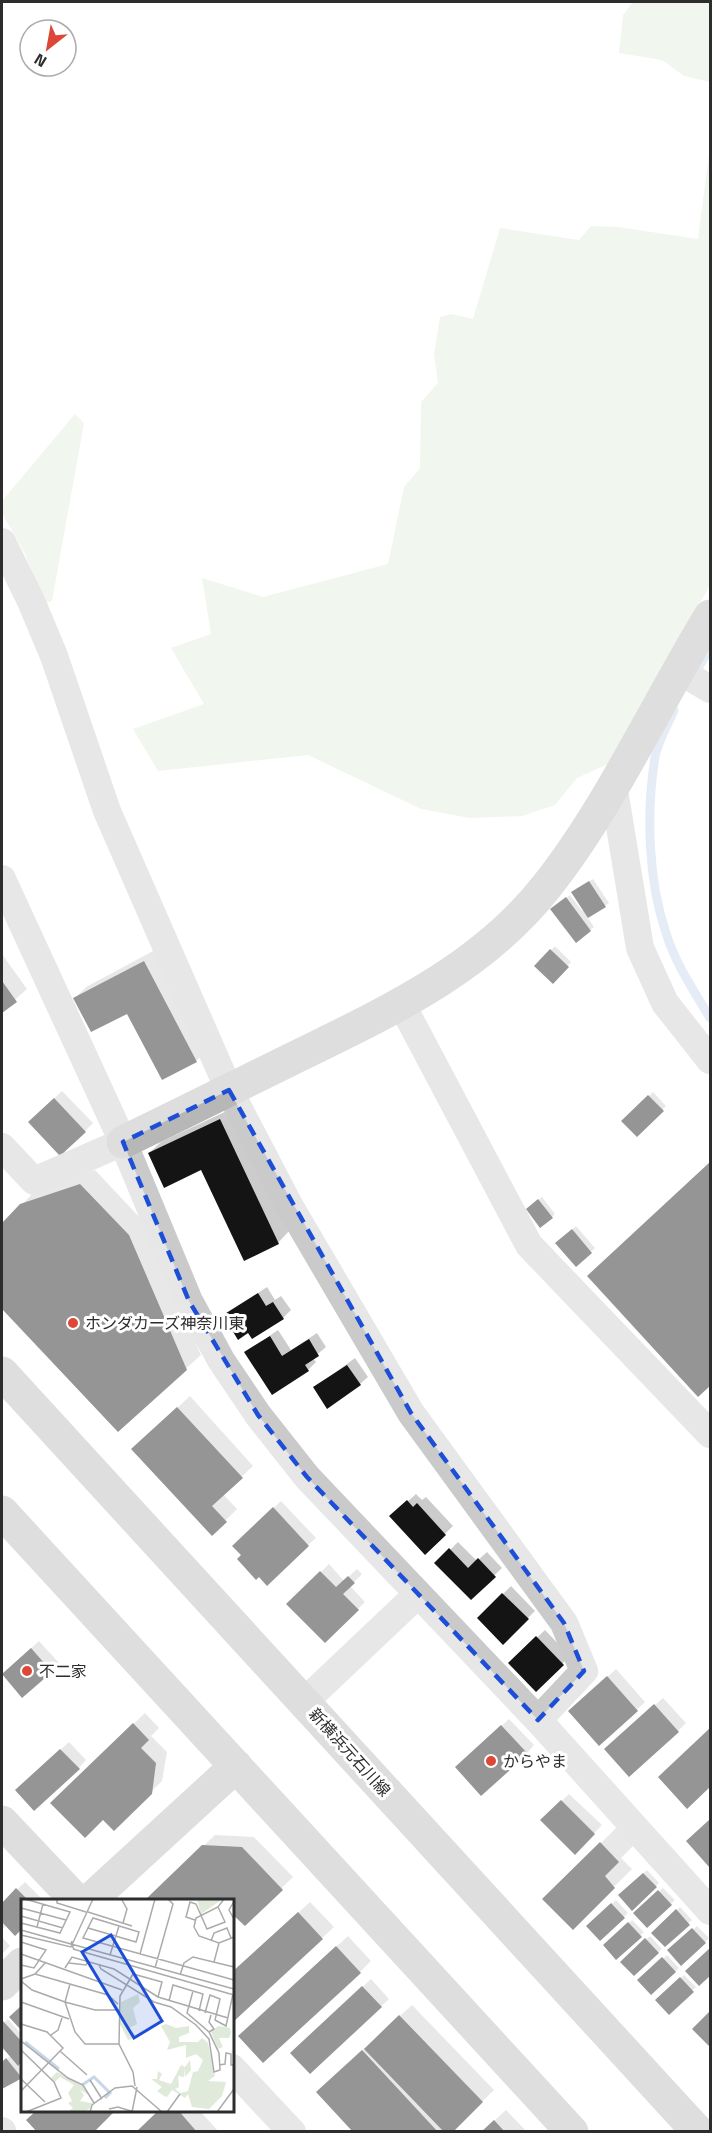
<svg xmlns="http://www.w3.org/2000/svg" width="712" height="2133" font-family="'Titillium Web','Noto Sans JP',sans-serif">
<rect width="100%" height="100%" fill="#fff"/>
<!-- green -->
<path fill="#e0eadb" d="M633,2H710V82L684,76L662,60L619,53L623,15Z
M710,146V585L608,764L577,778L555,805L522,816L470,818L421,809L308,755L158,771L133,729L204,704L171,648L211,634L202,578L263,597L388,564L404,487L420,468L421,402L438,383L434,354L440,317L451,314L473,319L500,228L579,240L591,226L618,227L698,239Z
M75,414L84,423L52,601L44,603L25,554L2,513V501Z"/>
<!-- shadow -->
<path fill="#0003" d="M593,879L609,903L587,917L594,927L590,930L556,906L570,895L582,911L584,909L576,889Z
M555,946L571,962L553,982L536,966Z
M155,950L208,1049L197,1060L162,1078L127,1012L75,998L86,987Z
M2,954L27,989L2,1011Z
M62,1091L93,1123L85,1131L38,1114Z
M653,1092L666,1106L637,1135L623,1121Z
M231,1109L289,1231L278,1243L202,1168L149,1153L161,1142Z
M710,1163V1383L698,1395L589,1276Z
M95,1170L143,1221L201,1355L118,1430L2,1307V1225L36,1190Z
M542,1197L555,1214L552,1217L531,1206Z
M576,1226L595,1248L576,1265L561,1240Z
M267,1287L275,1300L281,1296L291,1310L283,1318L249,1331L225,1315Z
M278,1330L291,1350L317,1333L326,1347L313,1358L316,1362L308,1370L246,1352Z
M355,1358L368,1377L360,1384L315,1387Z
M190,1396L253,1466L223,1494L237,1509L212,1534L145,1438Z
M416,1494L422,1500L426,1497L453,1526L425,1553L399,1509Z
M281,1501L316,1538L308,1545L243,1555L234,1546Z
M458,1542L477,1561L487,1552L502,1568L471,1598L437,1563Z
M329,1564L344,1581L357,1569L362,1574L350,1586L365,1602L325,1641L289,1604Z
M511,1586L535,1611L503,1642L479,1618Z
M545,1630L570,1656L536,1690L510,1663Z
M39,1641L59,1663L22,1696L10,1667Z
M616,1669L645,1702L600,1744L578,1704Z
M663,1698L686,1723L678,1731L613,1742Z
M145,1713L159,1728L151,1736L167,1752L162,1781L114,1828L103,1818L52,1803Z
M509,1719L534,1745L527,1753L465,1760Z
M710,1730V1785L687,1807L668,1770Z
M69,1742L86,1760L79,1768L25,1782Z
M569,1794L602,1825L575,1853L542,1820Z
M710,1820V1866L688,1841Z
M618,1826L636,1843L621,1858L632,1869L573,1927L545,1899Z
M215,1835L254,1837L293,1877L245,1924L232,1900H147Z
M647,1870L659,1883L632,1908L620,1895Z
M25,1882L43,1900H22V1927L15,1934L6,1925L2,1930V1904Z
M663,1888L675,1900L648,1926L635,1913Z
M616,1900L628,1913L600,1939L588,1926Z
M310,1902L334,1927L322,1938L232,1973Z
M680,1907L692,1920L665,1945L653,1933Z
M632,1920L644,1932L616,1958L605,1945Z
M697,1926L709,1938L681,1964L669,1951Z
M348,1936L371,1961L360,1972L251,2025Z
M650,1936L662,1949L634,1974L622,1962Z
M2,1937L10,1946L2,1954Z
M667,1955L679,1968L651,1993L639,1980Z
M684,1975L696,1987L669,2013L657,2000Z
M371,1979L389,1999L310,2072L300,2045Z
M412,2005L494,2090L451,2132H355L330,2080Z
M8,2019L22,2035V2060L18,2064L22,2069V2076L16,2082L2,2088V2064L11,2055L5,2049L2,2052V2025Z
M160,2110H199L219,2132H137Z
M506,2110L527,2132H482Z"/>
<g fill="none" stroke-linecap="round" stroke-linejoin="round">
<!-- stream -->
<path stroke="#c8d6e9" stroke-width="9" d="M696,672L710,648
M674,710C668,725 658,741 655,757C646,813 648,880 666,933C675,963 694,991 710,1018"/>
</g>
<!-- building -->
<path fill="#141414" d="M589,881L606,907L588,918L571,892Z
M566,897L591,931L576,943L550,909Z
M550,949L569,967L553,984L534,966Z
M144,961L197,1062L162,1080L127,1014L91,1032L73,998Z
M2,981L17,1002L2,1013Z
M648,1095L664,1111L637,1137L621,1121Z
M54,1098L86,1132L60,1156L28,1122Z
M220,1119L279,1244L244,1261L201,1170L164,1188L148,1153Z
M710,1162V1386L698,1397L587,1276Z
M80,1184L129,1235L187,1370L118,1432L2,1309V1223L20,1204Z
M538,1199L553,1218L540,1228L526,1209Z
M572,1229L592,1253L576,1267L555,1243Z
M258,1293L266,1306L273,1302L284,1319L252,1339L248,1333L238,1340L223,1315Z
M270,1336L282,1356L309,1339L319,1356L305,1365L309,1371L272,1395L244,1352Z
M347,1365L361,1385L327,1409L313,1387Z
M177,1407L243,1478L212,1506L227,1522L212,1536L131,1449Z
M407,1500L413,1507L417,1503L446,1535L425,1555L389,1516Z
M273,1507L309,1546L267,1586L259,1577L256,1580L237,1559L241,1555L232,1546Z
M449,1548L468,1568L478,1558L496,1577L471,1600L434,1563Z
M320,1571L336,1587L348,1576L355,1583L343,1594L359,1610L325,1643L286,1604Z
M502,1593L529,1619L503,1645L477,1618Z
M536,1636L564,1665L536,1692L508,1663Z
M31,1648L52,1672L22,1698L2,1674Z
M607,1676L638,1711L599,1746L568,1711Z
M654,1704L679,1732L629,1777L604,1749Z
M133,1723L149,1740L141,1748L156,1763L152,1794L114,1831L103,1820L85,1838L50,1803Z
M501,1725L528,1754L481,1796L455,1767Z
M710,1728V1787L687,1809L658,1777Z
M60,1749L80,1769L34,1811L15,1790Z
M561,1800L595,1834L575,1855L540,1820Z
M709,1820L710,1821V1868L686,1841Z
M600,1842L619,1862L605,1876L615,1888L573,1930L542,1899Z
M202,1845L242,1847L283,1890L245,1926L232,1914V1900H145Z
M643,1873L657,1887L632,1911L618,1895Z
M16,1888L28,1900H22V1929L15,1936L2,1922V1903Z
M658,1890L672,1905L647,1928L633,1913Z
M611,1903L625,1918L600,1941L586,1926Z
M676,1909L690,1925L665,1947L651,1933Z
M298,1912L323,1939L232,2023V1972Z
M628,1922L642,1937L616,1960L603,1945Z
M692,1928L706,1943L681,1966L667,1950Z
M645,1938L659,1953L634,1976L620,1962Z
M336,1946L361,1973L263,2063L238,2036Z
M710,1948V1976L699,1986L685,1971Z
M662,1957L676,1972L651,1995L637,1980Z
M680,1977L694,1992L669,2015L655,2000Z
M362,1986L382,2007L310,2074L290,2053Z
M21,2006L22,2008V2031L9,2017Z
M710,2011V2047L692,2029Z
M399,2015L483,2102L453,2132H444L364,2049Z
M3,2021L22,2042V2062L18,2066L2,2047Z
M362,2050L438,2132H353L316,2092Z
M6,2058L22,2078L2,2089V2062Z
M37,2110H116L94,2132H37L26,2120Z
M159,2110H178L197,2132H136Z
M494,2120L505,2132H481Z"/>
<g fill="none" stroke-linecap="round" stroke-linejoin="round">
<!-- street -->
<path stroke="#cacaca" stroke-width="28" d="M2,542L31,601L54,656L107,811L229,1090L289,1205L411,1413L564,1623L584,1671L538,1720
M678,670L710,689
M613,784L640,948L665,1003L710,1060
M2,879L123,1142L189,1301L221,1360L258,1415L307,1477L538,1720L710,1911
M402,1005L529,1245L710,1434
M2,1147L34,1181L123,1142
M304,1702L417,1595
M232,2068L292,2132
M2,2131V2132"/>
<!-- secondary -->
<path stroke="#b7b7b7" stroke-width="33" d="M123,1142C183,1113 243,1083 302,1054C392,1010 483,967 546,887C609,808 657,703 710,616
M2,1373L698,2132
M2,1512L572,2132
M2,1822L76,1900
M90,1900L236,1766
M2,1984L22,1964"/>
</g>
<!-- marked area -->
<path d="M0 0H712V2133H0ZM229,1090L411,1413L564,1623L584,1671L538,1720L307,1477L258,1415L189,1301L123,1142Z" fill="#fff" fill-opacity=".55" fill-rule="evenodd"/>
<path fill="none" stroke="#1d4ed8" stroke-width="4.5" stroke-dasharray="12 8" stroke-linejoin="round" d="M229,1090L411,1413L564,1623L584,1671L538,1720L307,1477L258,1415L189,1301L123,1142Z"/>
<!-- markers -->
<g fill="#dc4737" stroke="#fff" stroke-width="2">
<circle cx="73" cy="1323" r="6"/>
<circle cx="27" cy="1671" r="6"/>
<circle cx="491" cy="1761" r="6"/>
</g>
<g text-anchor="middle" stroke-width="6" stroke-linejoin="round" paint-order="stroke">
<!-- poi labels -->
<g font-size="16" fill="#2d2d2d" stroke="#fff" text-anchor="start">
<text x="85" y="1329">ホンダカーズ神奈川東</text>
<text x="39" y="1677">不二家</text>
<text x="503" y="1767">からやま</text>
</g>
<!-- street labels -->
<g font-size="16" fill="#2d2d2d" stroke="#fff">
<text transform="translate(350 1752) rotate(48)" y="6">新横浜元石川線</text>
</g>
</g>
<!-- overview -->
<g transform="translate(21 1899)">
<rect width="213" height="213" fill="#fff"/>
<path d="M176,0H202L180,15ZM117,95L119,103L112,109L116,125L108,129L116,138L107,141L99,125L100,103ZM145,125L155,129L168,127V134L158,138V143H177L181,139L187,144L194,177L187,182L205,183L201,197L188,210L171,208L167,195L164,199L151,191L146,198L143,197L136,192L141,188L130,180H136L137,172L141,175L138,181L150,185L160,166L164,168L169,161L170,171L164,178L163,169V178L157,177L158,188L154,190L159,194L167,192L172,173L177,172L182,161L175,155L165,159V146L146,151L149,143L140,127ZM197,127L209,129L210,134L208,139H198L202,148L197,150L190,133ZM36,173L62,187L68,196L59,191L63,196L59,202L71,204L68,210L63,213H46L52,209L47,204L51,202L47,194L53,186L39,178L34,183L30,179Z" fill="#e0eadb"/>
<path fill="none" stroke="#c8d6e9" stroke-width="3" d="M4,143L38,170M61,186L73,178L89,194L84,199"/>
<path fill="none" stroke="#ababab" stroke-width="1.5" d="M36,0V4L65,13M203,0L197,8L175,19L173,28L178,37L198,44L213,38M101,1L106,10L102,24M212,4L208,11L213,20M0,9L45,21M67,13L111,27M0,17L42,29M174,21L165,18L169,3L175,5L186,30L204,23L197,8M0,24L39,34L49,13L4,0M16,28L22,5M67,29L115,43L118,33L72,19L62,39L213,81M0,31L50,45L51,42M0,36L50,48L72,0M190,42L193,34L206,29L210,39M0,43L25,51L13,69L0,66M52,50L213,96M53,50L50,45L213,90M0,55L101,91M119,55L134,0M89,56L98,27M193,63L198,44M48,64L65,66L67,62M78,66L80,70L133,103L150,108L175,126L188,140L193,173L199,171L198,154L188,133L166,114L172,92M44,69L51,58L93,70L137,98L207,119M134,69L152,5L147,0M14,75L87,96L97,105M159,76L163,64L172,58L213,68M0,80L14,75L25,63M0,82L11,91L44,103L74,111H98M49,85L44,103L54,133L64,145H98M148,102L152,86L182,95L178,112M0,103L48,120M184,114L189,96L199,100L194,121L205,127L212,95M0,125L26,133L42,149L0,192M188,133L193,130L188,123L190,116M30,136L37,131L41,119M0,142L47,179L62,186L73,204M0,151L33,183L40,199L5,213M39,152L66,176M198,166L204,165L205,154L210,155V166H213M0,180L24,203M69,181L81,200M114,187L112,173L98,145L99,97L112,75L141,83L137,98M88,210L97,208L113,213M69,213L71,206L94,189L111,187L141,213M111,213L116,188M146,213L159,195M196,213L213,190"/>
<path fill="#1d4ed8" fill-opacity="0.15" stroke="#1d4ed8" stroke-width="3" d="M90,36L141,122L113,139L61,53Z"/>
<rect width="213" height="213" fill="none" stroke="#2d2d2d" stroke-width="3"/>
</g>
<!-- border -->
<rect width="712" height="2133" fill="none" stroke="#2d2d2d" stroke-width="6"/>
<!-- north arrow -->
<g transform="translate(48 48) rotate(211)"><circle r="28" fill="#ffffff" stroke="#ababab" stroke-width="1.5"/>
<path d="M0-4.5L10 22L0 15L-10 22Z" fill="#dc4737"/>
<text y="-9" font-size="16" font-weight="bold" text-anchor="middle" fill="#2d2d2d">N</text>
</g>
</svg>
